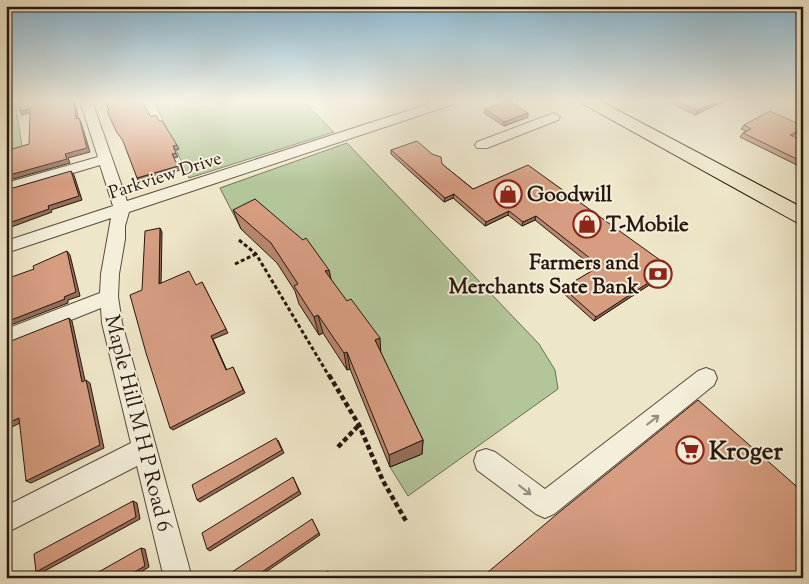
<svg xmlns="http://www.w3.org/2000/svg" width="809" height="584" font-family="'Sorts Mill Goudy',serif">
<rect width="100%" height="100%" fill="#eee6c8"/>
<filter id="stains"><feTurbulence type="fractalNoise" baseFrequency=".004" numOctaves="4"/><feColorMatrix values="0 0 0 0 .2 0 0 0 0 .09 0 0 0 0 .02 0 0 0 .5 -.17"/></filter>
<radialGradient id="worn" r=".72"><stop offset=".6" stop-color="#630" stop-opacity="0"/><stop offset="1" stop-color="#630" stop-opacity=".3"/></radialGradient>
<!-- green -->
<path fill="#b3c69a" stroke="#6d6e54" d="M15,101L22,147L6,151V102Z
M154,101H303L334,132L189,178Z
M347,143L539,344L555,370L558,389L408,496L390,467L421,454L261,218L241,229L220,188Z"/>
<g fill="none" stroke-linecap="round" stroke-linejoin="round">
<!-- minor casing -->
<g stroke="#594a3d" stroke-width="2">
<path id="minor" d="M80,101H92L127,201L438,101H456L454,104L129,212L125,226V239L119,274L118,297L122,323L192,578H164L137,466L6,533V506L131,443L102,323L101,308L6,346V329L100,293L101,274L111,218L6,253V241L113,206L100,165L6,193V183L98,157Z
M554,113L560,117L558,120L487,148H477L475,145L477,142Z
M706,368L714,371L717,378L714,385L554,514L545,518L536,514L477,470L474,461L477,452L486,449L495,452L545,489L698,371Z"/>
</g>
<!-- major casing -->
<g stroke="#27160f" stroke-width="2">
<path id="major" d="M580,101H600L803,208V224L796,222L583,104Z"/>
</g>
<!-- path-far1 -->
<path stroke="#27160f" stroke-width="3" stroke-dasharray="4 2.5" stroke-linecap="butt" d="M239,240L256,254L329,376
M235,264L256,254"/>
<!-- path -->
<path stroke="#27160f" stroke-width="4.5" stroke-dasharray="5 3" stroke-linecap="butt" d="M329,375L359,425L383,481L406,521
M338,447L359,425"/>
<!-- minor -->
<use href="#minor" fill="#f4efdb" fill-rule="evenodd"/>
<!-- major -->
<use href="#major" fill="#eee6c8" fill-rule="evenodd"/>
</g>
<!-- wall -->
<path fill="#b8876f" stroke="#27160f" d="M674,101H724L695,115L673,104Z
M485,109L528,117L504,126L484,113Z
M744,125L803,126L802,131L792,136L803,141V168L740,137L743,133L746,131L741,129Z
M391,150L442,164L473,189L671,268L669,272L594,321L562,292L563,288L596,269L535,220L522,226L508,215L485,226L453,198L444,202L391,154Z
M233,210L329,270L331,280L381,353L423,440L422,454L390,467L350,369L347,370L323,333L319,335L299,304L295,291L277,263L241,229Z"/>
<!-- shaded-wall -->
<path fill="#966e5a" stroke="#27160f" d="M74,101H75L76,106L79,122L76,119Z
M718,101H724L695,115L697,111Z
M30,109L33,112L22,115L20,111Z
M528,113V117L504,126V122Z
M79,118L81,122L90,152L68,158L70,163L6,181V176L65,154Z
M803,128L802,131L787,139L790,135Z
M177,145L179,149L175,150L173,146Z
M176,153L178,157L174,158L172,154Z
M178,166L180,170L139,182L137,178Z
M71,171L74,175L82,200L51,210L52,212L6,229V224L48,206Z
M454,194L453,198L444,202L445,198Z
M509,211L508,215L485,226L486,222Z
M536,216L535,220L522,226L523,222Z
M160,228L162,232L161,288L159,284Z
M67,251L70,255L80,296L68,300V303L8,326L6,325V322L64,297Z
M671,268L669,272L594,321L596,317Z
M329,270L333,289L325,271Z
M202,282L228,333L213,339L228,373L211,336Z
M318,315L323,333L319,335L314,317Z
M69,318L72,321L86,385L82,382Z
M380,338L381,355L375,340Z
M347,352L350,369L347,370L344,353Z
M233,367L245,393L173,430L170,428Z
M86,380L90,383L104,448L31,483L26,481Z
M19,418L24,421L6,430V424Z
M278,440L284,453L200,502L197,500Z
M423,440L422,454L390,467L389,455Z
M293,477L301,494L210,551L207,549Z
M133,501L137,503L140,519L41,573L36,572Z
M312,519L320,535L257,578H253Z
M141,548L145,549L149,567L131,578H124Z
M43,573L49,575V578H44Z"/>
<!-- building -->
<path fill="#d69d81" stroke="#27160f" d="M19,101H74L76,119L79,118L87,148L65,154L67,159L6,176V151L29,144L30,109L20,111Z
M105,101H142L151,117L156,115L159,121H162L177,145L173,146L176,153L172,154L178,166L137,178L123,141L116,131L107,111L109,110Z
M507,101H509L528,113L504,122L485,109Z
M676,101H718L697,111Z
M770,111L803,126V128L790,135L803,141V162L743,133L751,129L744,125Z
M417,141L432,154L441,157L442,164L473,189L528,165L671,268L596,317L563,288L600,266L536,216L523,222L509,211L486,222L454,194L445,198L391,150Z
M71,171L79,196L48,206L49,209L6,224V190Z
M255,199L303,240L306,238L329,270L325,271L347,301L351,299L380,338L375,340L423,440L389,455L347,352L344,353L318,315L314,317L294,286L298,284L271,243L233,210Z
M160,228L159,284L189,271L196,285L202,282L226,329L211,336L226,370L233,367L243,390L170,428L146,353L130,295L142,290L145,231Z
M67,251L76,292L64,297L65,299L6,322V279L34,269L33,266Z
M69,318L82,382L86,380L100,445L26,481L19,418L6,424V343Z
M698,400L803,492V578H481L557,514Z
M276,438L282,450L197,500L192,485Z
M293,477L299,491L207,549L202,533Z
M133,501L136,517L36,572L34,554Z
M312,519L319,533L253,578H223Z
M141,548L145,566L124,578H88Z
M328,571L331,578H319Z
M43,573L44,578H36Z"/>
<!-- one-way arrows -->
<defs><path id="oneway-shaft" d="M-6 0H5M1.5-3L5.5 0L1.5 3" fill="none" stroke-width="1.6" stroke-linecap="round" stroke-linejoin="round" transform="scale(1.25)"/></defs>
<g stroke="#988d7f">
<use href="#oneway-shaft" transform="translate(653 420) rotate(-38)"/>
<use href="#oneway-shaft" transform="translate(525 490) rotate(38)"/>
</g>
<!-- sky -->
<linearGradient id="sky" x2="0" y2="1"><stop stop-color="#88b8d5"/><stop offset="0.55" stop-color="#f7f4e6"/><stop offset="1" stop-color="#f7f4e6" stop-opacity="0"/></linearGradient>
<rect width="809" height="183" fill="url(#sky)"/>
<!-- icons -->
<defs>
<g id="shop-ring" transform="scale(1.4375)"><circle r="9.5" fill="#f4efdb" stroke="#8f2418" stroke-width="1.5"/><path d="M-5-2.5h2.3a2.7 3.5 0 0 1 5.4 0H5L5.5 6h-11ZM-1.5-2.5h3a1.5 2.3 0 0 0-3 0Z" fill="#8f2418"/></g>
<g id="bank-ring" transform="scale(1.4375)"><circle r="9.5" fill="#f4efdb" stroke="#8f2418" stroke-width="1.5"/><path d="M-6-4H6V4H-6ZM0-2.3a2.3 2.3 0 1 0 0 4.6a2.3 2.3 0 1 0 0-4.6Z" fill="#8f2418"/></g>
<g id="supermarket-ring" transform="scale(1.4375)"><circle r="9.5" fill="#f4efdb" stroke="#8f2418" stroke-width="1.5"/><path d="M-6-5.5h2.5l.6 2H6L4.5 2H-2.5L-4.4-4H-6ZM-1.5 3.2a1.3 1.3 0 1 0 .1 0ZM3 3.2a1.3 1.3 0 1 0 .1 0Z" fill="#8f2418"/></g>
</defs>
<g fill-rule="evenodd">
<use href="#shop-ring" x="508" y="194"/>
<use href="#shop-ring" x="587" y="224"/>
<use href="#bank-ring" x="658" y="274"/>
<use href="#supermarket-ring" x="690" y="450"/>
</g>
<g text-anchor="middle" stroke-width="4" stroke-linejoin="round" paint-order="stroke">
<!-- far-street labels -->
<g font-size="18" fill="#27160f" stroke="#f4efdb">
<text transform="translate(165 175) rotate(-18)" y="6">Parkview Drive</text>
</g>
<!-- poi labels -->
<g font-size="21" font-weight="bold" fill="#27160f" stroke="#f4efdb" text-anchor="start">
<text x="527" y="201">Goodwill</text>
<text x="606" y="231">T-Mobile</text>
<text x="639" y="269" text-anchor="end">Farmers and<tspan x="639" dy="24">Merchants Sate Bank</tspan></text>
</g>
<!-- street labels -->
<g font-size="21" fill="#27160f" stroke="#f4efdb">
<text transform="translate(139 423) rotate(76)" y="7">Maple Hill M H P Road 6</text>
</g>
<!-- near-poi labels -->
<g font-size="25" font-weight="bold" fill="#27160f" stroke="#f4efdb" text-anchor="start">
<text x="709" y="459">Kroger</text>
</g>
</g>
<!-- margin -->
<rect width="809" height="584" fill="none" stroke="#eee6c8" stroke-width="25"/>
<rect x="8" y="8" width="794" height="569" fill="none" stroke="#27160f" stroke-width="2.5"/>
<rect x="12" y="12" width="784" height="559" fill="none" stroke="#27160f"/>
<rect width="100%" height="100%" filter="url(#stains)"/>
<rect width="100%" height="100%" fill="url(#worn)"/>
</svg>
